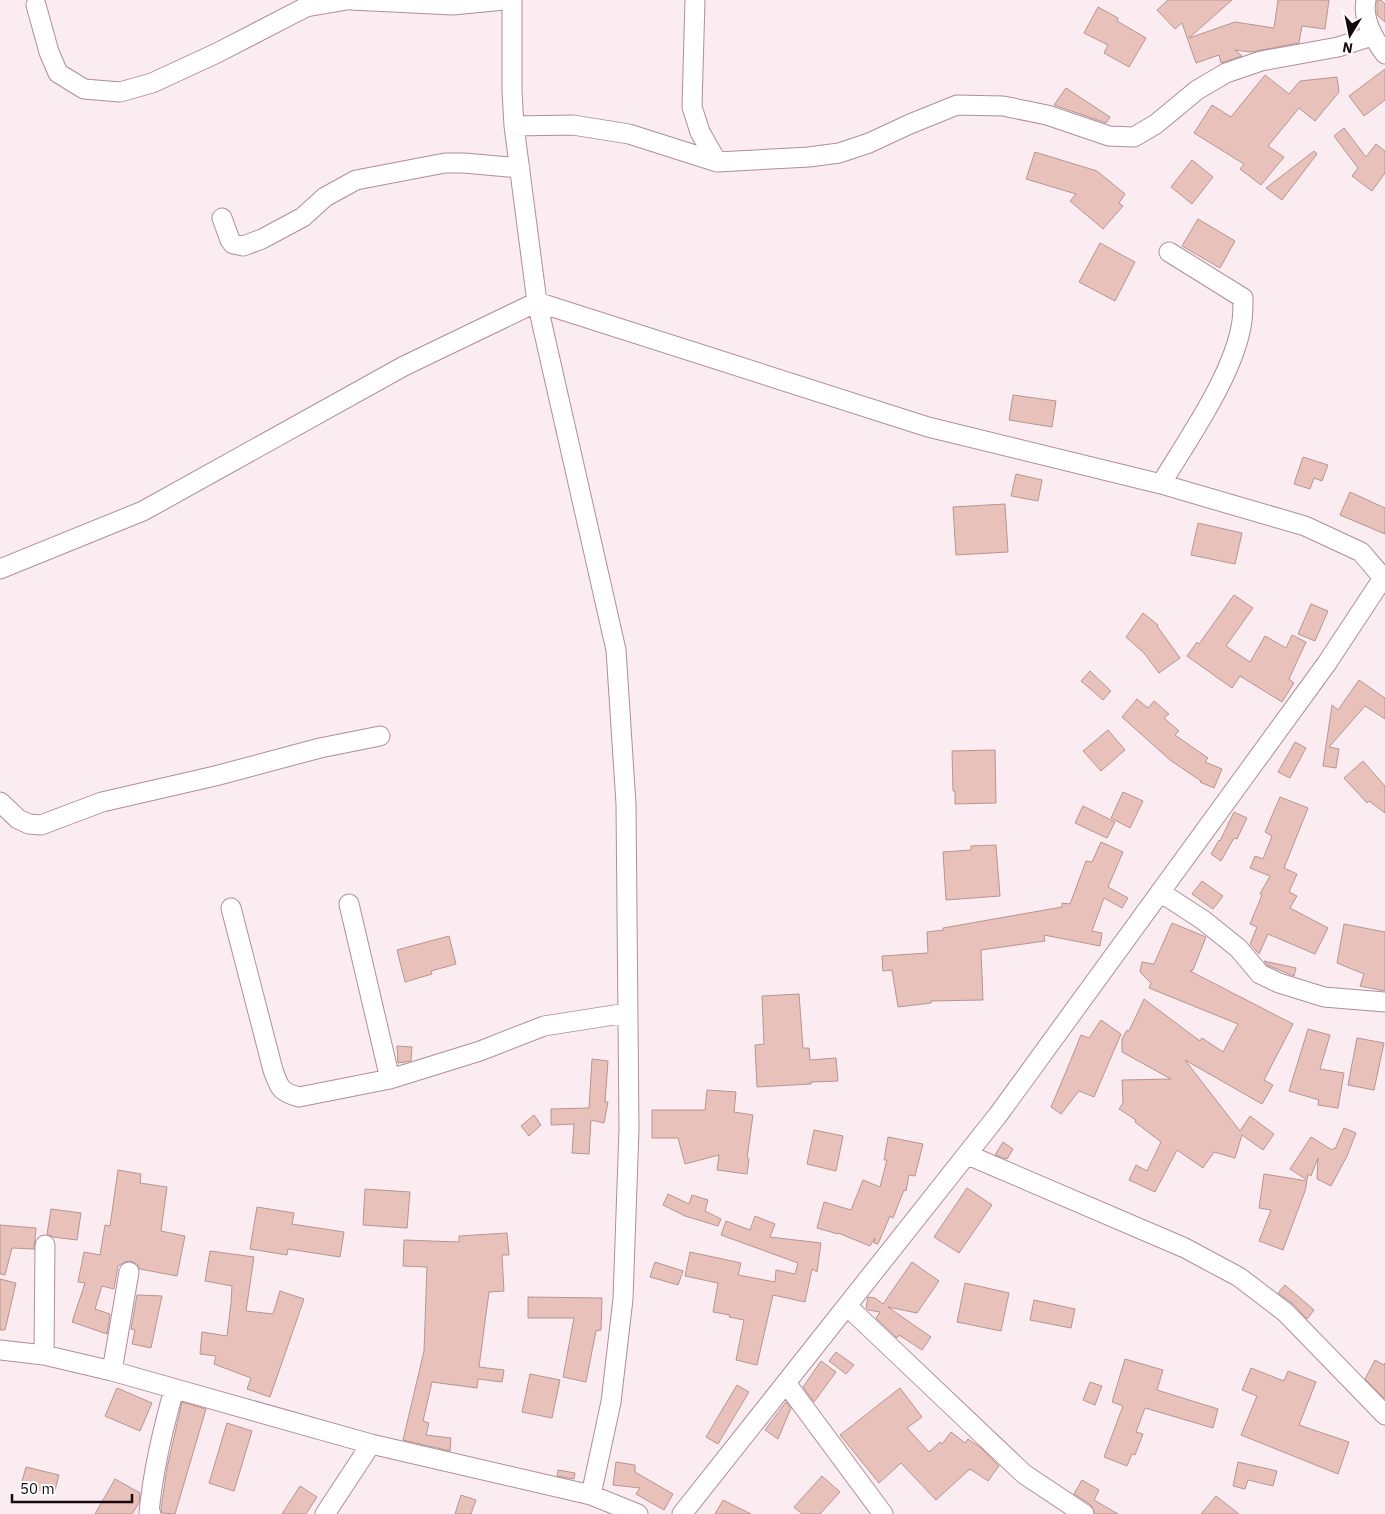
<svg xmlns="http://www.w3.org/2000/svg" width="1385" height="1514" font-family="'IBM Plex Sans',sans-serif">
<rect width="100%" height="100%" fill="#fbecf2"/>
<!-- building -->
<path fill="#e8c1bb" stroke="#b89590" d="M1168,0H1232L1189,38L1235,22L1274,28L1278,0H1329L1325,29L1302,26L1299,43L1251,52L1235,50L1242,56L1221,63L1219,55L1196,63L1182,23L1175,29L1157,10Z
M1377,0H1381L1385,4V22L1377,15Z
M1098,7L1118,18L1117,21L1146,38L1129,67L1104,53L1108,45L1084,33Z
M1385,69V100L1364,116L1349,96Z
M1265,75L1289,94L1300,81L1337,77L1339,92L1315,121L1299,108L1268,146L1284,157L1261,185L1240,169L1244,164L1194,133L1212,105L1231,117Z
M1066,88L1110,117L1106,123L1054,105Z
M1344,128L1366,157L1376,144L1385,151V173L1372,191L1352,176L1358,168L1334,136Z
M1314,151L1317,154L1282,200L1266,188Z
M1035,152L1097,171L1125,194L1119,203L1123,206L1103,229L1070,201L1076,194L1026,179Z
M1192,160L1213,177L1192,204L1171,187Z
M1198,219L1235,241L1220,268L1182,246Z
M1100,243L1135,262L1115,301L1079,282Z
M1013,395L1056,401L1052,427L1009,420Z
M1303,457L1328,465L1322,481L1314,478L1310,489L1294,484Z
M1016,474L1042,480L1038,501L1011,496Z
M1350,492L1385,508V534L1340,515Z
M1005,504L1008,552L956,555L953,507Z
M1198,523L1242,533L1235,564L1191,555Z
M1234,595L1253,608L1226,646L1250,662L1265,636L1286,648L1292,635L1306,642L1289,679L1294,683L1282,702L1240,676L1232,688L1187,656L1197,642L1199,644Z
M1311,604L1328,611L1315,641L1298,634Z
M1143,613L1158,625L1157,626L1180,658L1159,673L1144,653L1126,637Z
M1090,671L1111,691L1103,700L1081,681Z
M1359,680L1385,698V719L1365,706L1329,747L1339,749L1336,768L1323,766L1332,705L1338,710Z
M1137,699L1148,708L1154,701L1169,714L1164,718L1179,731L1175,735L1208,758L1205,762L1222,769L1214,788L1200,782L1201,781L1170,760L1122,717Z
M1108,730L1125,750L1101,771L1083,751Z
M1295,742L1306,748L1290,778L1278,772Z
M995,750L996,803L955,804V791H953L952,751Z
M1363,761L1385,786V813L1369,801L1367,803L1344,778Z
M1123,792L1143,801L1130,828L1111,818Z
M1280,797L1308,808L1284,868L1297,874L1289,892L1297,896L1290,908L1328,928L1315,954L1268,934L1259,954L1250,944L1257,927L1250,924L1262,895L1260,894L1270,876L1250,868L1255,856L1263,859L1272,836L1265,832Z
M1083,806L1115,822L1107,838L1075,823Z
M1234,812L1247,818L1237,839L1234,838L1221,861L1211,854L1219,840L1220,841Z
M1101,842L1123,852L1108,887L1128,898L1122,908L1104,898L1092,931L1102,933L1100,946L1044,935L1045,941L981,950L983,1000L931,1001V1003L898,1007L892,970L883,971L882,956L928,953L927,932L944,930L943,928L1062,907V903L1070,904L1086,861L1092,862Z
M996,845L1000,896L946,900L943,852L971,850V846Z
M1202,881L1223,896L1213,909L1192,894Z
M1172,923L1206,937L1193,970L1190,971L1293,1024L1264,1080L1273,1085L1262,1104L1185,1060L1240,1131L1250,1116L1274,1134L1263,1150L1242,1135L1235,1158L1214,1152L1203,1168L1177,1150L1155,1192L1129,1180L1136,1165L1147,1171L1161,1142L1135,1122L1136,1120L1119,1109L1123,1103L1122,1080L1171,1079L1122,1052V1039L1127,1030L1129,1031L1144,999L1200,1041L1202,1038L1223,1052L1238,1024L1149,988L1151,983L1140,972L1142,962L1154,964Z
M1344,924L1385,932V991L1360,986L1364,974L1337,963Z
M449,936L456,964L431,971L432,974L405,982L397,950Z
M1264,961L1296,968L1294,976L1267,965Z
M799,994L803,1048H809L810,1060L836,1058L838,1081L811,1082V1084L757,1087L755,1045L764,1044L762,996Z
M1101,1020L1121,1034L1094,1097L1079,1091L1061,1114L1051,1107L1068,1067L1081,1035L1089,1038Z
M1308,1029L1330,1035L1320,1069L1344,1073L1338,1108L1318,1105L1319,1100L1289,1091Z
M1357,1038L1384,1043L1374,1090L1348,1085Z
M397,1046L412,1047L411,1061L398,1063Z
M592,1059L608,1061L605,1102H608L604,1123L591,1120L589,1154L572,1153L574,1124L551,1125V1109L589,1108Z
M707,1090L736,1092L734,1112L753,1115L747,1158L749,1159L747,1174L717,1170L719,1155L685,1164L678,1138H652V1110H705Z
M534,1115L541,1125L529,1136L521,1126Z
M1344,1128L1356,1133L1347,1156L1331,1186L1317,1179L1318,1158L1311,1176L1308,1174L1307,1180L1290,1169L1311,1137L1332,1150L1334,1148L1335,1149Z
M814,1130L843,1136L836,1171L807,1164Z
M888,1137L923,1144L915,1176L909,1175L906,1191L904,1190L893,1218L890,1216L878,1244L874,1243L875,1238L870,1246L838,1233V1234L817,1228L824,1202L851,1210L863,1180L880,1187L887,1160H884Z
M1003,1142L1013,1149L1007,1159L995,1155Z
M118,1170L141,1174L140,1183L167,1187L161,1231L185,1236L177,1276L140,1269L137,1264L130,1261L125,1262L118,1266L114,1289L102,1286L95,1309L110,1314L107,1334L72,1322L85,1283L78,1282L84,1252L100,1255L105,1225L110,1226Z
M1264,1174L1307,1181L1305,1191L1283,1250L1259,1241L1271,1210L1259,1208Z
M967,1188L992,1205L959,1253L934,1237Z
M365,1189L410,1192L407,1228L363,1225Z
M668,1194L689,1204L692,1195L708,1200L705,1211L721,1219L718,1226L685,1216L663,1205Z
M257,1207L294,1213L292,1224L344,1232L340,1257L288,1249L287,1255L250,1249Z
M51,1209L81,1213L77,1240L53,1237L47,1234Z
M755,1216L775,1224L770,1237L821,1243L817,1272L812,1269L805,1302L773,1295L757,1365L736,1360L744,1320L729,1317L730,1315L713,1312L718,1283L685,1276L690,1252L741,1263L738,1275L775,1282L776,1270L795,1274L798,1263L721,1235L726,1221L750,1230Z
M0,1225L36,1228L34,1249L12,1248L5,1275L0,1274Z
M507,1233L509,1255H502L504,1291L489,1292L479,1367L504,1370L502,1382L478,1379L477,1388L432,1382L423,1421L429,1423L426,1435L451,1438L450,1451L403,1440L424,1351L427,1267L403,1266L404,1240L459,1242V1236Z
M210,1251L254,1257L246,1311L273,1314L280,1291L304,1299L270,1397L247,1389L251,1378L214,1364L216,1356L200,1354L202,1332L227,1336L231,1303L232,1286L205,1281Z
M655,1262L683,1271L678,1285L650,1277Z
M912,1262L939,1281L917,1313L888,1307L931,1337L922,1350L899,1335L897,1338L876,1318L880,1312L868,1310L866,1308L868,1297L875,1298L883,1304Z
M0,1279L16,1283L5,1330H0Z
M965,1283L1009,1293L1001,1331L957,1322Z
M1285,1285L1314,1310L1307,1319L1293,1304L1278,1293Z
M137,1295L162,1296L151,1348L132,1344L135,1330L131,1329Z
M528,1297L602,1298L601,1330L596,1331L586,1382L563,1377L574,1318H528Z
M1034,1300L1075,1309L1071,1328L1030,1320Z
M836,1352L854,1365L846,1374L829,1361Z
M1125,1359L1163,1370L1157,1390L1218,1409L1213,1428L1145,1408L1136,1432L1143,1434L1135,1455L1132,1454L1127,1466L1104,1457L1123,1406L1112,1402Z
M1375,1360L1384,1365L1385,1363V1399L1365,1379Z
M821,1361L836,1372L814,1402L803,1387Z
M1251,1368L1284,1381L1288,1371L1316,1382L1299,1425L1349,1442L1338,1474L1241,1435L1257,1396L1242,1390Z
M530,1374L560,1380L552,1418L522,1412Z
M1090,1382L1102,1386L1095,1405L1083,1400Z
M737,1385L749,1392L718,1444L706,1437Z
M117,1388L152,1403L140,1431L105,1416Z
M900,1388L922,1417L907,1428L929,1452L940,1442L942,1444L951,1432L965,1443L968,1439L980,1447L999,1466L988,1481L970,1469L936,1500L901,1463L879,1483L840,1435Z
M182,1402L206,1409L175,1514L162,1513L161,1509L167,1468Z
M786,1402L791,1408L778,1439L765,1430Z
M227,1423L252,1431L234,1491L209,1483Z
M616,1462L635,1465V1472L673,1494L664,1510L636,1494L640,1488L613,1485Z
M1238,1462L1277,1471L1273,1486L1248,1480L1245,1489L1233,1486Z
M26,1467L59,1475L54,1494L21,1485Z
M558,1470L575,1473L574,1479L557,1476Z
M822,1476L840,1492L820,1514H802L794,1507Z
M115,1479L140,1493L139,1503L132,1514H95Z
M1082,1480L1099,1490L1094,1500L1118,1514H1095L1091,1505L1074,1494Z
M300,1486L317,1497L306,1514H282Z
M461,1495L476,1500L471,1514H455Z
M1216,1496L1239,1514H1201Z
M723,1500L751,1514H715Z"/>
<g fill="none" stroke-linecap="round" stroke-linejoin="round">
<!-- minor casing -->
<g stroke="#af8e9b" stroke-width="21">
<path id="minor" d="M351,0L453,5L504,0
M512,0V91L514,126L537,302L616,650L626,804L629,1129L623,1299L611,1402L591,1495
M695,0L692,107L700,132L717,162
M1366,0C1362,20 1374,39 1385,54
M36,5L49,52L58,73L84,89L120,92L152,83L217,53L306,7L347,0
M514,126L573,125L629,134L717,162L809,157L839,153L869,143L910,124L957,105L1003,106L1047,115L1109,136L1134,137L1156,124L1197,90L1226,73L1261,61L1338,47L1372,36
M222,218L230,240L233,244L243,246L262,239L303,217L325,197L356,180L445,163H464L520,168
M1161,484C1188,439 1235,373 1242,321C1243,313 1243,305 1243,298L1169,252
M0,569L143,511L404,366L537,302L928,427L1161,484L1305,526L1361,552L1385,580
M0,802L18,819L29,824L41,825L102,802L215,776L320,748L380,736
M1160,892L1203,920L1238,948L1260,974L1279,983L1324,997L1385,1002
M349,904L390,1079
M231,908L273,1070C279,1087 280,1092 299,1097L390,1079L480,1051L544,1026L627,1013
M968,1155L1185,1248L1239,1277L1285,1312L1385,1415
M847,1306L1024,1474L1084,1514
M0,1350L44,1355L112,1371L371,1444L591,1495L638,1514
M44,1355L45,1245
M112,1371L129,1272
M786,1383L883,1514
M151,1514L149,1513C153,1470 163,1430 174,1389
M325,1514L371,1444
M682,1514L998,1115L1327,663L1385,575"/>
</g>
<!-- minor -->
<use href="#minor" stroke="#fff" stroke-width="19"/>
</g>
<!-- north arrow -->
<g transform="translate(1350 35) rotate(190)" stroke="#fefefe" stroke-width="4" paint-order="stroke">
<path d="M0-4L9 19L0 12L-9 19Z" fill="#14090d"/>
<text y="-8" font-size="14" font-weight="bold" text-anchor="middle" fill="#14090d">N</text>
</g>
<!-- scale -->
<path d="M12 1494v8h120v-8" fill="none" stroke="#14090d" stroke-width="2.5"/>
<text x="20" y="1494" font-size="15" fill="#14090d" stroke="#fefefe" stroke-width="4" paint-order="stroke">50 m</text>
</svg>
